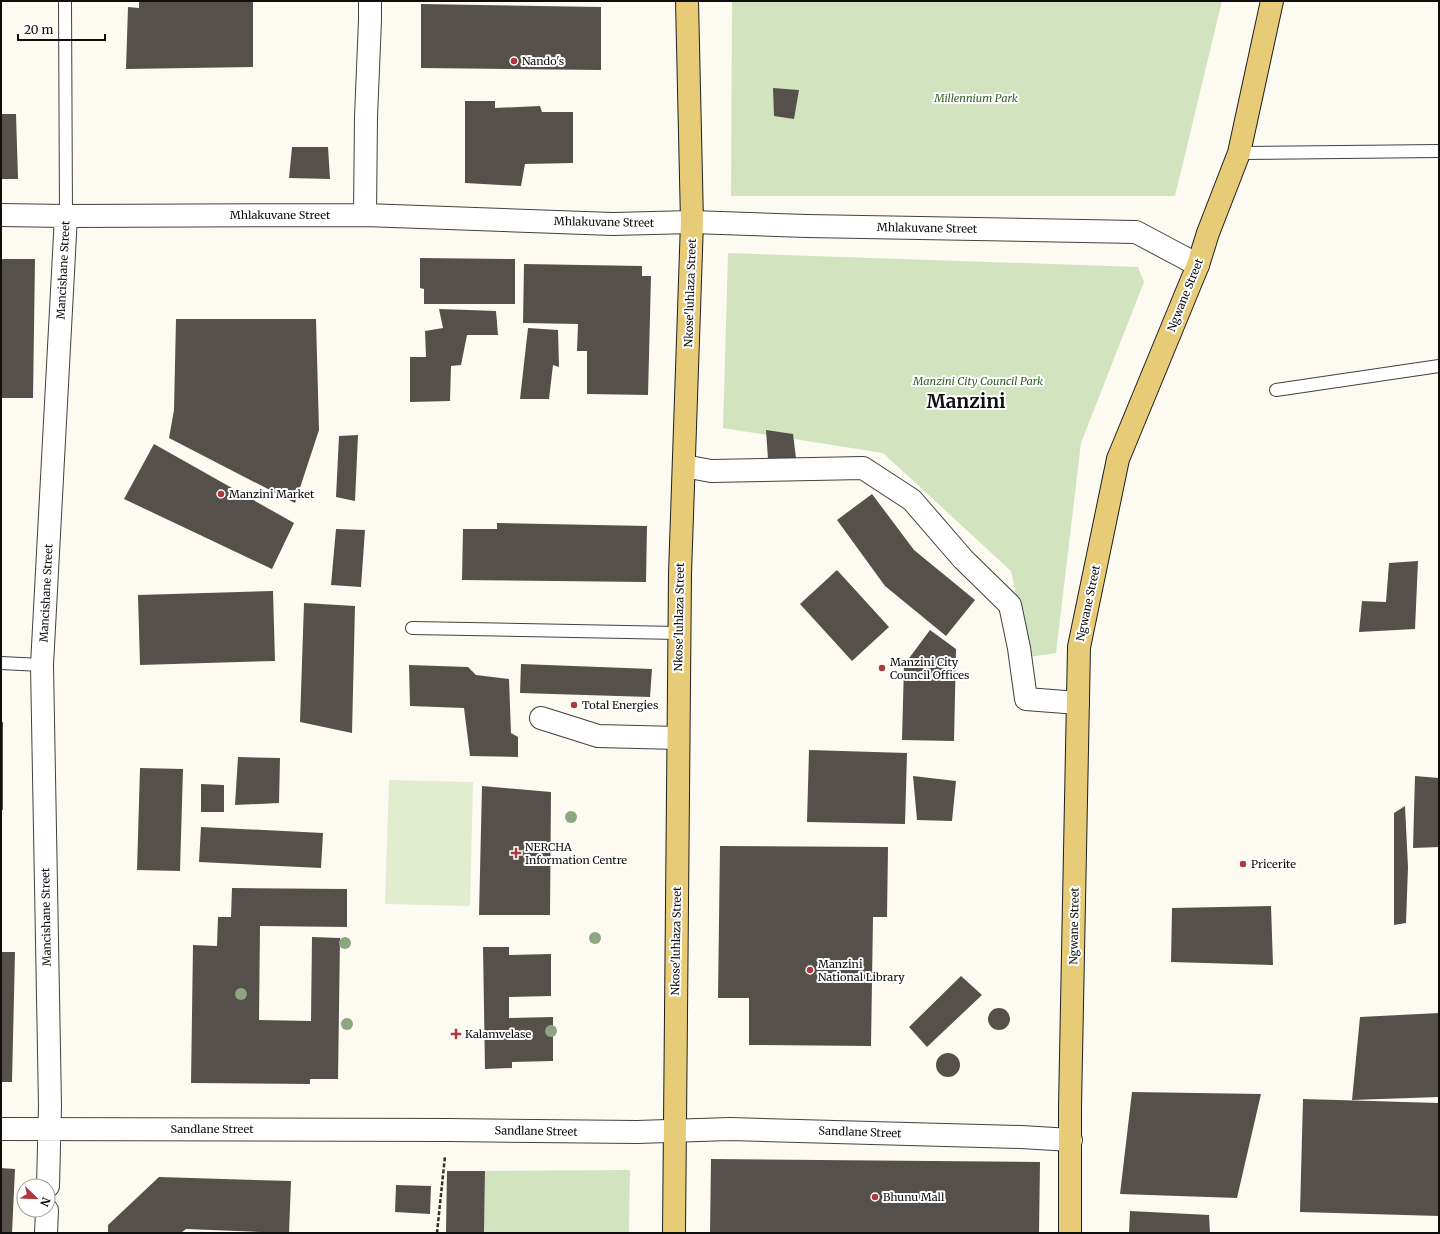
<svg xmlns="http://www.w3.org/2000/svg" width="1440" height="1234" font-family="Merriweather,serif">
<rect width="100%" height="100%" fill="#fdfbf1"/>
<!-- green -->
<path fill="#d2e4bf" d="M732,1H1222L1175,196H731Z
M728,253L1138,267L1144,282L1081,443L1056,653L1029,657L1011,571L883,453L723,428Z
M630,1170L629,1233H484L485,1171Z"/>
<!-- pitch -->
<path fill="#e2eccf" d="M389,780L473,782L470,906L385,904Z"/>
<!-- building -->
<path fill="#56504c" d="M139,1H253V67L126,69L128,7L139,8Z
M421,4L601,7V70L421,68Z
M773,88L799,90L794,119L774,116Z
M465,101H495V108L540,106L542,112H573V163L525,164L521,186L465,183Z
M1,114H16L18,179H1Z
M292,147H328L330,179L289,178Z
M420,258L515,259V304H424V289L420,288Z
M1,259H35L33,398H1Z
M524,264L642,266V276H651L648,395L587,394V351H577L578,324L523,323Z
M439,309L496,311L498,335H467L461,365L451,366L450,401L410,402V357H426L425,331L443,328Z
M176,319H316L319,430L295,503L169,438L174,410Z
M528,328L558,330L559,367L553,365L549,399H520Z
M766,430L793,434L796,458L768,459Z
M358,435L355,501L336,497L339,436Z
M154,444L294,523L272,569L124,499Z
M872,494L914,550L975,600L946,636L885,586L837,520Z
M497,523L647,526L646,582L462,580L463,529H497Z
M336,529L365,530L361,587L331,585Z
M1418,561L1415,629L1359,632L1362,601L1386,602L1389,563Z
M837,570L889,627L852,661L800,604Z
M273,591L275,661L140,665L138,595Z
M304,603L355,606L352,733L300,722Z
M930,630L956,649L954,741L902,740L904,665Z
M521,664L652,669L650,697L520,693Z
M409,665L468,667L476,675L509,679L511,733L518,737V757L470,756L464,708L410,706Z
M1,722H3V810H1Z
M809,750L907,753L905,824L807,822Z
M238,757L280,758L279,803L235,805Z
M140,768L183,769L180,871L137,870Z
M913,776L956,781L952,821L917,820Z
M1415,776L1439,778V847L1413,848Z
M201,784L224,785V812H201Z
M482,786L551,792L550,915H479Z
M1405,806L1408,867L1406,923L1394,925V813Z
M201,827L323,833L321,868L199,862Z
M720,846L888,847L887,917H873L871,1046L749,1045V998H718Z
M232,888L347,889V927L260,926L259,1020L311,1021L312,937L340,938L338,1079H310V1084L191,1083L193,945L217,946L218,917H231Z
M1271,906L1273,965L1171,962L1172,908Z
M483,947H509V955L551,954V996L509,997V1018L553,1017V1061L512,1062V1068L485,1069Z
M1,952H15L12,1082H1Z
M961,976L982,995L927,1047L909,1027Z
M988 1019a11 11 0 1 1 22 0a11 11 0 1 1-22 0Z
M1439,1013V1097L1352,1100L1360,1017Z
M936 1065a12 12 0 1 1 24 0a12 12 0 1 1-24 0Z
M1132,1092L1261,1094L1237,1198L1120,1194Z
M1303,1099L1439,1103V1216L1300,1212Z
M711,1159L1040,1162L1039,1233H710Z
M1,1168L15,1169L12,1233H1Z
M447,1171H485L484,1233H446Z
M159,1177L291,1181L289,1233L186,1229L181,1233H108V1225Z
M396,1185L431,1186L430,1214L395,1212Z
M1130,1211L1209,1215L1210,1233H1129Z"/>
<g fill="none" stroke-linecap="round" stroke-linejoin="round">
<!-- lane casing -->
<g stroke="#414141" stroke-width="14">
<path id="lane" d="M65,1L66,216
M1239,153L1439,151
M1276,390L1439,366
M412,628L679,633
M1,663L42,665"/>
</g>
<!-- street casing -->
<g stroke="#414141" stroke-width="24">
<path id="street" d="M1,215L66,216L365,215L613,224L692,222L807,226L1136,232L1198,265
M365,215L366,117L370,20V1
M684,466L711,471L863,468L912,500L963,559L1010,605L1019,648L1026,699L1078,703
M541,718L598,736L678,738
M1,1129L448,1130L637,1132L730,1129L1021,1137L1071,1140
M48,1186L50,1106L42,665L66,216
M46,1233L47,1210"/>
</g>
<!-- primary casing -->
<g stroke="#1f1f1f" stroke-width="24">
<path id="primary" d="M674,1233L680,574L692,222L687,1
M1070,1233V1107L1079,647L1118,459L1198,265L1208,233L1239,153L1272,1"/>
</g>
<!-- path -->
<path stroke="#303030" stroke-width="2.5" stroke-dasharray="4 2" stroke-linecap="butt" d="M437,1233L445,1156"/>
<!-- lane -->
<use href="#lane" stroke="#fff" stroke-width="12"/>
<!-- street -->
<use href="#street" stroke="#fff" stroke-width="22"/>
<!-- primary -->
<use href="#primary" stroke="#e7cb77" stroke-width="22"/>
</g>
<!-- trees -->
<g fill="#8da581">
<circle cx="571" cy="817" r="6"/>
<circle cx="595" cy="938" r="6"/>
<circle cx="345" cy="943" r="6"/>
<circle cx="241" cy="994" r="6"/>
<circle cx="347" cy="1024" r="6"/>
<circle cx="551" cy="1031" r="6"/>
</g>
<!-- markers -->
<g fill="#ad383e" stroke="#fff" stroke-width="1.5">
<circle cx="514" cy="61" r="4"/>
<circle cx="221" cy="494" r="4"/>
<circle cx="882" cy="668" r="4"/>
<circle cx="574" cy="705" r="4"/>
<path d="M514 847h4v4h4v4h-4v4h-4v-4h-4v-4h4z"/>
<circle cx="1243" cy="864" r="4"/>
<circle cx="810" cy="970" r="4"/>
<path d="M454 1028h4v4h4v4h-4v4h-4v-4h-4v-4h4z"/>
<circle cx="875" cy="1197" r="4"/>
</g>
<g text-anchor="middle" stroke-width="4" stroke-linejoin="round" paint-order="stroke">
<!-- poi labels -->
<g font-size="11" fill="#0e0e0e" stroke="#fff" text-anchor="start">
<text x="522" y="65">Nando's</text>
<text x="229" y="498">Manzini Market</text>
<text x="890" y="666">Manzini City<tspan x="890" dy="13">Council Offices</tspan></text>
<text x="582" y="709">Total Energies</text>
<text x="525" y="851">NERCHA<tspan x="525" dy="13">Information Centre</tspan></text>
<text x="1251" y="868">Pricerite</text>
<text x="818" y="968">Manzini<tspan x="818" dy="13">National Library</tspan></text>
<text x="465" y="1038">Kalamvelase</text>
<text x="883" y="1201">Bhunu Mall</text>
</g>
<!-- park labels -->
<g font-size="11" font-style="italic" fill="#325e26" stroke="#fff">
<text x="976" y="102">Millennium Park</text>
<text x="978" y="385">Manzini City Council Park</text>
</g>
<!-- street labels -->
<g font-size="11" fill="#0e0e0e" stroke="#fff">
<text x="280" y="219">Mhlakuvane Street</text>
<text transform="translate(604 222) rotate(1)" y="4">Mhlakuvane Street</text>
<text transform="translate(927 228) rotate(1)" y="4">Mhlakuvane Street</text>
<text transform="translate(63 270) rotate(-87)" y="4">Mancishane Street</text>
<text transform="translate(690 293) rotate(-88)" y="4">Nkose'luhlaza Street</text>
<text transform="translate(1185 295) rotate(-68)" y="4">Ngwane Street</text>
<text transform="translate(46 593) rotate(-87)" y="4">Mancishane Street</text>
<text transform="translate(1088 603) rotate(-78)" y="4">Ngwane Street</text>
<text transform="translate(679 617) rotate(-89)" y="4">Nkose'luhlaza Street</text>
<text transform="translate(46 917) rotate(-91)" y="4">Mancishane Street</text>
<text transform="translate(1074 926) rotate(-89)" y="4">Ngwane Street</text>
<text transform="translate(676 941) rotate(-89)" y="4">Nkose'luhlaza Street</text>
<text x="212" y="1133">Sandlane Street</text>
<text transform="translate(536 1131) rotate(1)" y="4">Sandlane Street</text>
<text transform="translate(860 1132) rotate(2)" y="4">Sandlane Street</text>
</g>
<!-- town labels -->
<g font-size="19" font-weight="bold" fill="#0e0e0e" stroke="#fff">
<text x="966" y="408">Manzini</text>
</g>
</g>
<!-- border -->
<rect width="1440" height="1234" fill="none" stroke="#0e0e0e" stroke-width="4"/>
<!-- north arrow -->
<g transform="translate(36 1198) rotate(113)"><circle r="19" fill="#ffffff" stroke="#9f9f9f"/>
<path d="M0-3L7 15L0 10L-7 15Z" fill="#ad383e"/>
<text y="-6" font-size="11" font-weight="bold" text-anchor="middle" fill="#0e0e0e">N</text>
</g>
<!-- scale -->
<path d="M18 34v6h87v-6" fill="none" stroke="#0e0e0e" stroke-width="2"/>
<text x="24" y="34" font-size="12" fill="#0e0e0e" stroke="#ffffff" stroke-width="3" paint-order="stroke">20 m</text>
</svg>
